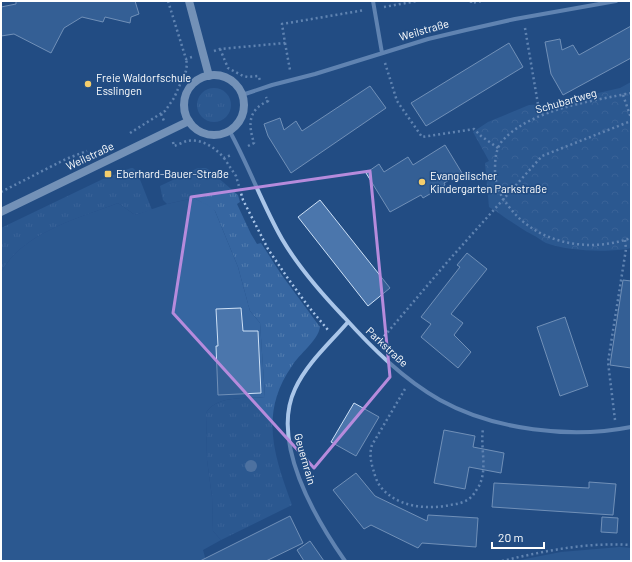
<svg xmlns="http://www.w3.org/2000/svg" width="632" height="562" font-family="Barlow,sans-serif">
<defs>
<pattern id="grass-tufts" width="24" height="20" patternUnits="userSpaceOnUse"><rect width="24" height="20" fill="#3666a1"/><path d="M3 7l-1-3M5 7V3M7 7l1-3M15 17l-1-3M17 17v-4M19 17l1-3" fill="none" stroke="#547daf"/></pattern>
<pattern id="park-crowns" width="20" height="18" patternUnits="userSpaceOnUse"><rect width="20" height="18" fill="#3666a1"/><path d="M2 6a3 3 0 1 1 6 0M12 15a3 3 0 1 1 6 0" fill="none" stroke="#547daf"/></pattern>
</defs>
<rect width="100%" height="100%" fill="#224d84"/>
<!-- grass -->
<path fill="url(#grass-tufts)" d="M197 105a17 17 0 1 1 34 0a17 17 0 1 1-34 0Z
M131,168H133L137,172L152,210L135,215L118,203C80,218 21,233 1,273V228L103,179Z
M198,168H206L209,170L238,195L240,202L237,204L251,234L257,244L261,243L281,274L320,327C318,341 299,354 292,366C259,413 274,456 292,505L221,540L213,531L212,497L207,460L206,413C216,395 247,399 265,397L260,323L250,311L238,267L215,211L194,198L167,204L163,200L160,186Z"/>
<!-- park -->
<path fill="url(#park-crowns)" d="M631,82V248C609,253 567,251 546,243C542,241 537,237 533,235C517,227 504,216 489,207L485,163L489,161L473,132L488,122L529,105L551,104L620,88Z"/>
<!-- garden -->
<path fill="#3666a1" d="M194,198L211,207L215,211L238,267L250,311L260,323L265,397C247,399 216,395 206,413L207,460L212,497L213,531L221,540L203,550L206,561H1V273C21,233 79,218 118,203L135,215L167,204Z
M620,547L631,548V561H515L561,552Z"/>
<!-- building -->
<path fill="#4b76ac" stroke="#cee1f7" d="M16,1H135L139,14L131,17L130,23L105,17L103,22L82,17L64,28L51,53L14,34L1,36V7L16,4Z
M631,26V58L563,95L551,74L545,42L560,39L562,50L573,45L579,55Z
M509,43L523,67L426,126L411,103Z
M370,86L386,108L291,173L268,136L264,124L280,118L284,130L296,121L302,131Z
M445,145L462,173L444,183L445,185L423,198L421,195L390,212L366,173L379,164L384,172L408,157L413,165Z
M320,200L390,288L368,306L298,217Z
M467,253L487,269L451,314L463,323L454,335L471,352L458,368L421,337L431,324L421,317L460,267L457,265Z
M623,280L631,281V368L610,365Z
M241,308L243,331H258L261,393L218,395L216,346H218L216,309Z
M565,317L588,386L560,396L537,327Z
M354,403L379,417L356,456L331,442Z
M444,430L475,436L473,447L504,453L501,473L469,467L465,489L434,483Z
M356,473L375,496L427,521L428,515L478,518L476,547L422,543L418,548L371,525L364,529L333,490Z
M589,482L616,484L613,515L492,507L494,483L589,488Z
M290,516L303,543L266,561H200Z
M602,517L618,518L617,533L601,532Z
M310,541L324,561H304L297,550Z"/>
<g fill="none" stroke-linecap="round" stroke-linejoin="round">
<!-- path -->
<path stroke="#aac6e9" stroke-width="2.5" stroke-dasharray="2 3" stroke-linecap="butt" d="M168,1L186,59L192,57
M471,1V3L482,1
M384,7L417,1
M525,28L540,116
M285,43L290,70
M220,49L228,68L243,76L248,77L258,76L260,80
M214,51L220,49L285,43L282,24L365,10
M385,63L397,101L422,137L474,129L481,136L498,148
M631,93C592,101 533,109 504,139C496,147 495,158 495,169C495,185 500,196 510,208C538,244 589,253 631,238
M623,95L631,118
M161,114L164,121
M130,133L165,111L174,98L186,71L187,64L186,59
M173,142L174,146C178,145 183,142 187,141C201,138 216,148 224,158L231,155
M248,146L254,143C248,124 248,110 268,101L266,97
M224,158L236,176L243,200L268,249L287,277L308,306L328,330
M1,192L66,159L87,151
M381,340L449,260L542,156L631,121
M405,389L372,445C369,454 371,463 374,472C375,476 377,482 380,486C396,507 426,510 450,505C457,504 464,503 470,498C474,495 476,490 479,486C488,468 480,448 483,429
M615,420L608,362L626,249L625,240
M502,561C544,551 587,542 631,545"/>
<!-- street -->
<path stroke="#aac6e9" stroke-width="4" d="M373,1L382,53
M242,95L272,85L315,74L428,39L466,30L515,19L616,1
M229,130C249,166 262,204 282,239C299,268 321,293 344,317C372,348 403,379 440,400C494,430 571,439 631,427
M345,561C315,518 270,442 295,389C307,363 329,344 348,322"/>
<!-- secondary -->
<path stroke="#d5e4f7" stroke-width="8" d="M189,1L209,76
M184 105a30 30 0 1 1 60 0a30 30 0 1 1-60 0Z
M1,212L189,121"/>
</g>
<!-- trees -->
<circle fill="#819ec3" cx="251" cy="466" r="6"/>
<!-- marked area -->
<path d="M0 0H632V562H0ZM370,171L390,377L314,468L173,313L191,197Z" fill="#224d84" fill-opacity=".55" fill-rule="evenodd"/>
<path fill="none" stroke="#b68bdc" stroke-width="3" stroke-linejoin="round" d="M370,171L390,377L314,468L173,313L191,197Z"/>
<!-- markers -->
<g fill="#f4cd6c" stroke="#224d84" stroke-width="1.5">
<circle cx="88" cy="84" r="4"/>
<rect x="104" y="170" width="8" height="8" rx="2"/>
<circle cx="422" cy="182" r="4"/>
</g>
<g text-anchor="middle" stroke-width="3" stroke-linejoin="round" paint-order="stroke">
<!-- street labels -->
<g font-size="11" fill="#fff" stroke="#224d84">
<text transform="translate(424 30) rotate(-16)" y="4">Weilstraße</text>
<text transform="translate(566 101) rotate(-16)" y="4">Schubartweg</text>
<text transform="translate(90 156) rotate(-25)" y="4">Weilstraße</text>
<text transform="translate(387 347) rotate(43)" y="4">Parkstraße</text>
<text transform="translate(305 459) rotate(74)" y="4">Geuernrain</text>
</g>
<!-- poi labels -->
<g font-size="11" fill="#fff" stroke="#224d84" text-anchor="start">
<text x="96" y="82">Freie Waldorfschule<tspan x="96" dy="13">Esslingen</tspan></text>
<text x="116" y="178">Eberhard-Bauer-Straße</text>
<text x="430" y="180">Evangelischer<tspan x="430" dy="13">Kindergarten Parkstraße</tspan></text>
</g>
</g>
<!-- border -->
<rect width="632" height="562" fill="none" stroke="#ffffff" stroke-width="4"/>
<!-- scale -->
<path d="M492 542v6h52v-6" fill="none" stroke="#ffffff" stroke-width="2"/>
<text x="498" y="542" font-size="12" fill="#ffffff" stroke="#224d84" stroke-width="3" paint-order="stroke">20 m</text>
</svg>
